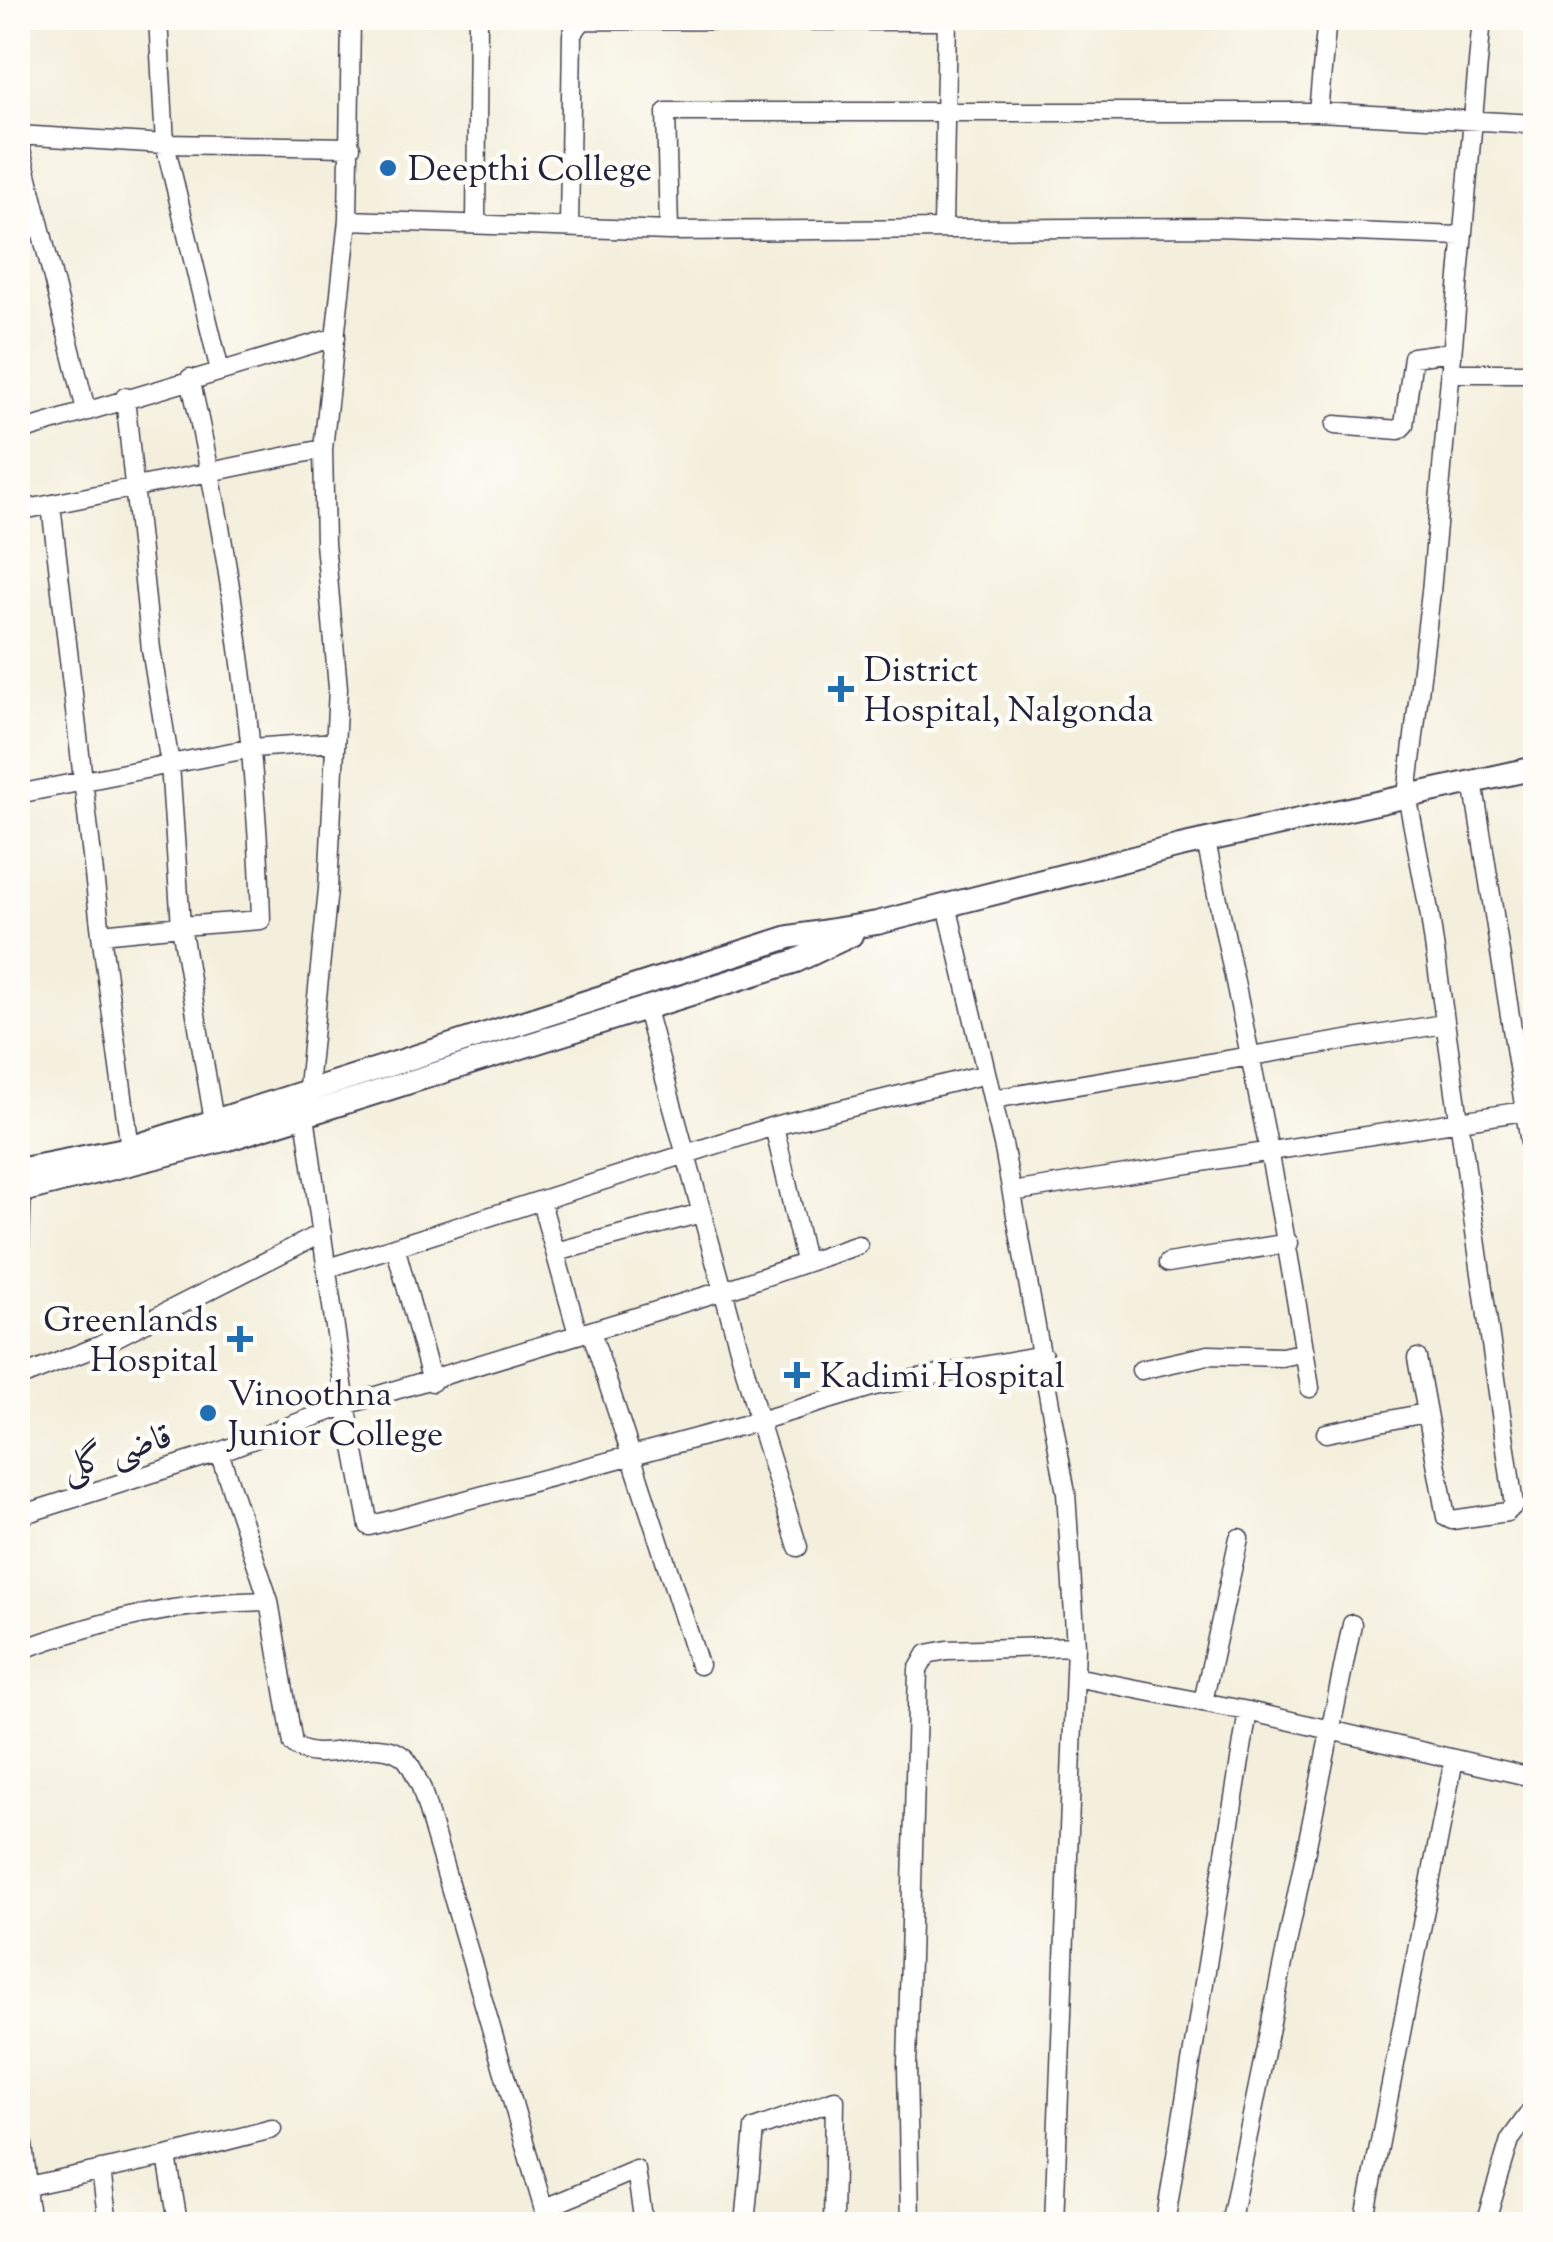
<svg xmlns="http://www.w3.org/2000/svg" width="1553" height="2242" font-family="'Sorts Mill Goudy',Amiri,serif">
<rect width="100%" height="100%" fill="#fdfcf7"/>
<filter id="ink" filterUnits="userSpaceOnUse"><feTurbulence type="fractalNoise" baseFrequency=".01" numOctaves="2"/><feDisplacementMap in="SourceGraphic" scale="20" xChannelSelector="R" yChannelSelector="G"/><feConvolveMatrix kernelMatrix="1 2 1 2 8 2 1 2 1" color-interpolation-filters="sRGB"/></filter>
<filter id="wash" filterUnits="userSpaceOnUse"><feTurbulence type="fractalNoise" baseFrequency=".0048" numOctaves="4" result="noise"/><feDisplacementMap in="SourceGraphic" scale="40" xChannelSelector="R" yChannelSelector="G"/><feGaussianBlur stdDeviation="2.25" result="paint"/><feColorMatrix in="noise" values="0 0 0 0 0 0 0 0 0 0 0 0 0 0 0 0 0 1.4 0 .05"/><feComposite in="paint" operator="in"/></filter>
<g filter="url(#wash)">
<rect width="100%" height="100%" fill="#f4efdc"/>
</g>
<g filter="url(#ink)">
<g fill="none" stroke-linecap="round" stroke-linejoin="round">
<!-- minor casing -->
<g stroke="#424153" stroke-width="21">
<path id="minor" d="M158,18L165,144L220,371
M351,18L348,220L323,449L325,543L338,688L328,889L305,1116L346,1405L369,1526L759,1421L645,1006
M1318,112L1327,18
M18,135L165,144L351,147
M18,138L86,410
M348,220L669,231L1218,227L1461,236
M476,223L478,18
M943,226L947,18
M569,227L572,34L583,20L947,21
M669,231L666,112H1318L1536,124
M1450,373H1536
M190,378C230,556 257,738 261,920L181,926L214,1121
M125,397L151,649L170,764L181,926L101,934L130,1148
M1335,425L1399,430L1404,425L1413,357L1451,352
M18,432L336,337
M51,505L101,934
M18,511L323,449
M1473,781L1536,1181
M18,794L252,748L335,742
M1206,841C1243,1023 1283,1204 1310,1388
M947,905L1004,1149L1066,1493L1076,1646L1054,2224
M993,1099L1443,1024
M774,1126L805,1261
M1012,1192L1536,1109
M541,1202L578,1334
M396,1249L432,1382
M556,1252L701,1213
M1168,1263L1289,1243
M328,1268L774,1126L986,1074
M18,1305L22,1181
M591,1331L699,1665
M1417,1358L1446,1517L1452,1520L1507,1512L1514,1505L1430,916L1407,795L1431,592L1482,18
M1141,1370L1208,1355L1282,1357L1305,1352
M18,1378L99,1346L322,1233
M1326,1433L1425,1413
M219,1452L269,1601L293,1744C319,1769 375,1731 405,1758C412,1765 416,1778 421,1787L548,2224
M18,1516L219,1452L346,1405L722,1291L858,1245
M798,1547L759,1421L875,1386L1043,1355
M18,1651C101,1620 179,1602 269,1601
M1075,1677L1248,1711L1536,1778
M1203,1702L1239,1538
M18,2103L28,2186L27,2198L18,2201
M167,2156L272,2129
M101,2170L108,2224
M28,2186L167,2156L178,2223L193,2224
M27,2198L32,2224
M545,2208L636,2170L644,2224
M745,2224L754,2129L835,2100L833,2224
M910,2224L907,2066L918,1670L927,1654L947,1650L1076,1646
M1165,2224L1248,1711
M1230,2224L1352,1624
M1364,2224L1454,1759
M1485,2224L1510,2140L1536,2104"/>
</g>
<!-- tertiary casing -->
<g stroke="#424153" stroke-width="26">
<path id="tertiary" d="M18,1170L130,1148L789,937L877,923L1180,846L1536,768
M18,1192L228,1139L796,961L851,935"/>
</g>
<!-- minor -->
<use href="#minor" stroke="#fff" stroke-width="18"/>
<!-- tertiary -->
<use href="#tertiary" stroke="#fff" stroke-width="22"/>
</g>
</g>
<!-- markers -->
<g fill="#1f6fb2" stroke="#fdfcf7" stroke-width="4">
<circle cx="388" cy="168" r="10"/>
<path d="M836 674h10v10h10v10h-10v10h-10v-10h-10v-10h10z"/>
<path d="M235 1324h10v10h10v10h-10v10h-10v-10h-10v-10h10z"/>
<path d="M792 1360h10v10h10v10h-10v10h-10v-10h-10v-10h10z"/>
<circle cx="208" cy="1413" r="10"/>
</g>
<g text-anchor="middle" stroke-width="9" stroke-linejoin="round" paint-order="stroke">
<!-- poi labels -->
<g font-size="35" fill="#22223b" stroke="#fdfcf7" text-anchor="start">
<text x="408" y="180">Deepthi College</text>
<text x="864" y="681">District<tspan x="864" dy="40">Hospital, Nalgonda</tspan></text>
<text x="218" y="1331" text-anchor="end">Greenlands<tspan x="218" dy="40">Hospital</tspan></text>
<text x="820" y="1387">Kadimi Hospital</text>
<text x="228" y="1405">Vinoothna<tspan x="228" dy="40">Junior College</tspan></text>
</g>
<!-- street labels -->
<g font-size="35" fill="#22223b" stroke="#fdfcf7">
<text transform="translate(116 1451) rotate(-18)" y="12">قاضی گلی</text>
</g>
</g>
<!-- margin -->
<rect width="1553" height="2242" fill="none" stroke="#fdfcf7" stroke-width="60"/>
</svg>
